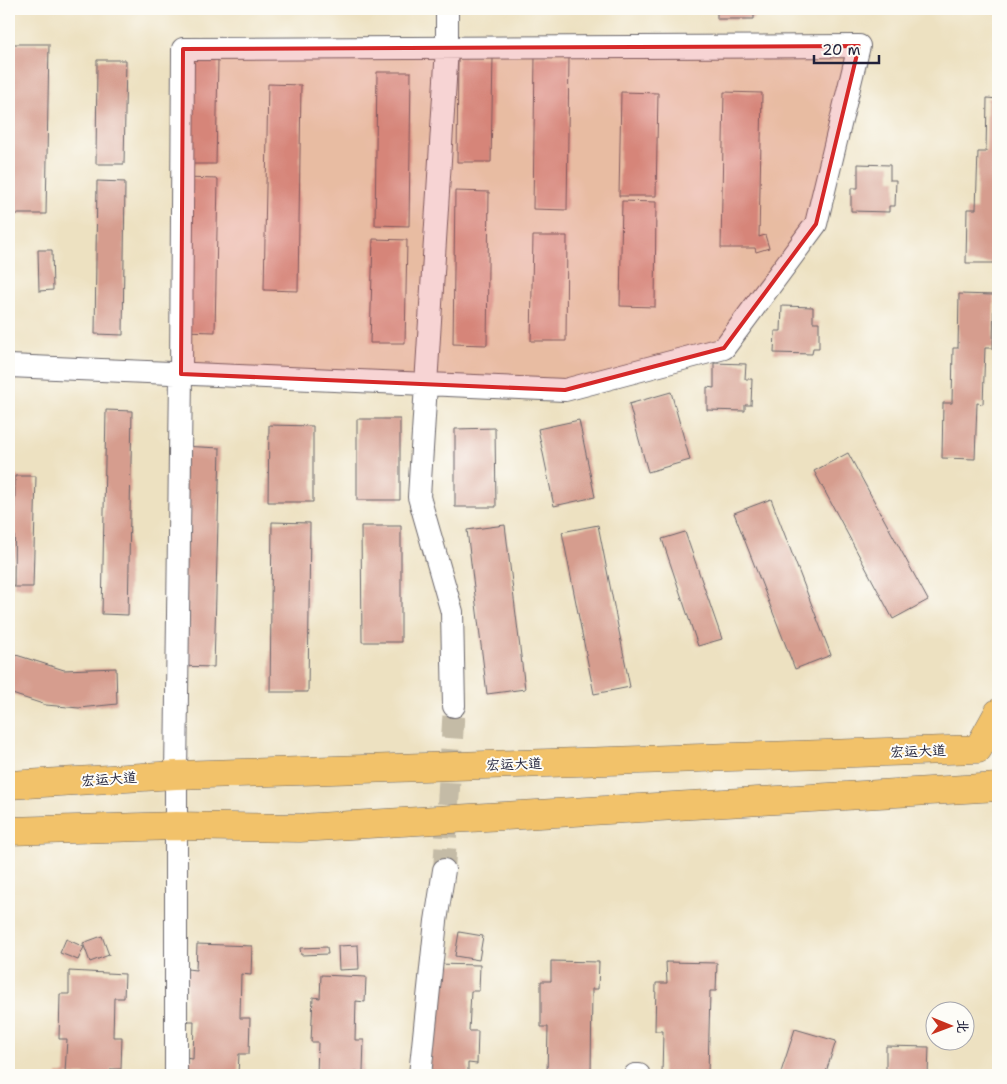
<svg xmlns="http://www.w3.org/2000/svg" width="1007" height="1084" font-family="'Shantell Sans','LXGW WenKai TC',sans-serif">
<rect width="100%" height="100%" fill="#fdfcf7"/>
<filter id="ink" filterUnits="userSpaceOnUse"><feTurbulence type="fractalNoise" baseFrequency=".02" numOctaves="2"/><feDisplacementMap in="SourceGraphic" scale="10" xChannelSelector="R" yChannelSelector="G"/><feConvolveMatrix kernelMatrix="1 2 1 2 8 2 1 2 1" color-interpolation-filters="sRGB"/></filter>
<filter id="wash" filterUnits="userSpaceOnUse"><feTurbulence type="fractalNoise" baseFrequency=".0096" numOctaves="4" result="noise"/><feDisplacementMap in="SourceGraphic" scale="20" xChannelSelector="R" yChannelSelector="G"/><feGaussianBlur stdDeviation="1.12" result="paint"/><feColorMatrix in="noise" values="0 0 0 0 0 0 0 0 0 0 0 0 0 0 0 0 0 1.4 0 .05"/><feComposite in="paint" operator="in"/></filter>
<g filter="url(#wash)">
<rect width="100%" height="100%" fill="#ede1c1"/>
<g id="blocks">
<!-- building -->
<path fill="#d69d8e" d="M717,9H754V19H717Z
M9,44H49L46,214H9Z
M535,56L569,57L567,210L533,209Z
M458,58H493L491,162H457Z
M97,60H126L124,164H96Z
M183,60H218L216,164H181Z
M377,72H411L409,226L375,225Z
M268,84L301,85L298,291L264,290Z
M621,92L658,93L656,196H619Z
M724,92L762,93L759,237L765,235L769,248L756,252L755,248H721Z
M987,98L998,99V263H966L967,209H976L978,152H986Z
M858,164L890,165V180H896L895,206H889V212L851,211V188H858Z
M183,178L218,179L215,332L181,331Z
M97,181L125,182L123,335L95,334Z
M455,191L489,192L487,345L453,344Z
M622,201L656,202L655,307L620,306Z
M533,236H567L566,341H531Z
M373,239L407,240L405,343H370Z
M38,250H52L53,290L39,291Z
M959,294L994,295L993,348H985L983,404L977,403L975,459L942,458L943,403H952L953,348H958Z
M782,306L813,307V322H819V348H813L812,354L774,353L775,331H781Z
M714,363L746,364L745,379H752L751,405H745V411L707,410V387L714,388Z
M671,392L690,460L648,472L629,404Z
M106,410L132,411L128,615L102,614Z
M357,419H400V500H357Z
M579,420L595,497L554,506L538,429Z
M269,425L313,426V502H268Z
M495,428L496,507H455V429Z
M181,446L220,448L214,667L175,666Z
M848,453L928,600L893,619L814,471Z
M15,476H36L33,587H14Z
M771,499L831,655L795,669L734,513Z
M272,522L310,523L308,692H270Z
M505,525L525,689L487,694L467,530Z
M598,525L630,687L594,694L562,532Z
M361,526H401V642H362Z
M685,532L722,639L698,646L662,539Z
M9,650L13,654L64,670L116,668L117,704L79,708L46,705L9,693Z
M459,932L483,936L479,960L455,956Z
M102,936L109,955L90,962L83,943Z
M66,939L84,947L78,960L60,953Z
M197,944L252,946L251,975L241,974L240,1018H250L249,1054H239L238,1075H184V1058L193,1059L194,1021H186L187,969L196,970Z
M358,945L359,969L339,970L338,946Z
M327,947L328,954L301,955L300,948Z
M551,961L599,962L598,989H592L591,1075H547L548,1027H541V981H551Z
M666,962L717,963L716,991H710L708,1075H662L663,1031H655L656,983H667Z
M434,964L480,965L479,991H471L469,1031H478L477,1064L468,1063V1075H423Z
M69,971L125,974L124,998H114L113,1037H122L121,1069H111V1075H57V1073H65L67,1039H59L60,994H69Z
M321,975L366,977L365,1002L356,1001L355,1040H364L363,1072L354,1071V1075H317L318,1042H311L313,997L320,998Z
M795,1029L836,1041L825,1075H780Z
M886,1046L929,1047L928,1075H886Z"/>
</g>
</g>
<g filter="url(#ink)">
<use href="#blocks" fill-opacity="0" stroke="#69656a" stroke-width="1"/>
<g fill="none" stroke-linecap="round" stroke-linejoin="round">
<!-- minor-tunnel -->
<path stroke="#c4bba6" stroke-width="22" stroke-dasharray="22 11" stroke-linecap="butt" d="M444,870L454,706"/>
<!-- minor casing -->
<g stroke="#69656a" stroke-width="24">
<path id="minor" d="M447,9V48L419,497L452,612L454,706
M9,366L565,390L724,348L816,224L859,46L183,49L181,374L176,775V1075
M420,1075L436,921L444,870
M635,1075H639"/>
</g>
<!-- major casing -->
<g stroke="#69656a" stroke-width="29">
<path id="major" d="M9,785L176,775L978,749L998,713
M9,831L176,826L300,828L998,787"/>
</g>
<!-- minor -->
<use href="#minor" stroke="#fff" stroke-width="22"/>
<!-- major -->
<use href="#major" stroke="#f2c26a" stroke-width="28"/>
</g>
</g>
<!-- marked area -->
<path fill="#d62828" fill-opacity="0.2" stroke="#d62828" stroke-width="4" stroke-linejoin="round" d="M859,46L816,224L724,348L565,390L181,374L183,49Z"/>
<g text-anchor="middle" stroke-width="4" stroke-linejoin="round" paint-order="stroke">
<!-- street labels -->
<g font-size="14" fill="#22223b" stroke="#fdfcf7">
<text transform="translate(918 751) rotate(-2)" y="5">宏运大道</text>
<text transform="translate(514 764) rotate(-2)" y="5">宏运大道</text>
<text transform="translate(109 779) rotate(-4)" y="5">宏运大道</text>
</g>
</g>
<!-- margin -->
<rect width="1007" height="1084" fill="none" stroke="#fdfcf7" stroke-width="30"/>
<!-- north arrow -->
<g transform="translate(950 1026) rotate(91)"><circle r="24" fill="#fdfcf7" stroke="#a5a5ac"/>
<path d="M0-4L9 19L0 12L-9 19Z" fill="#c8321e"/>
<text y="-8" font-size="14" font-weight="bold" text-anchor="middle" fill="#22223b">北</text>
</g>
<!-- scale -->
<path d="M814 55v8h65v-8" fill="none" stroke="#22223b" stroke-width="2.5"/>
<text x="822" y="55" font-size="15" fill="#22223b" stroke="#fdfcf7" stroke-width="4" paint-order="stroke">20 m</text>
</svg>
